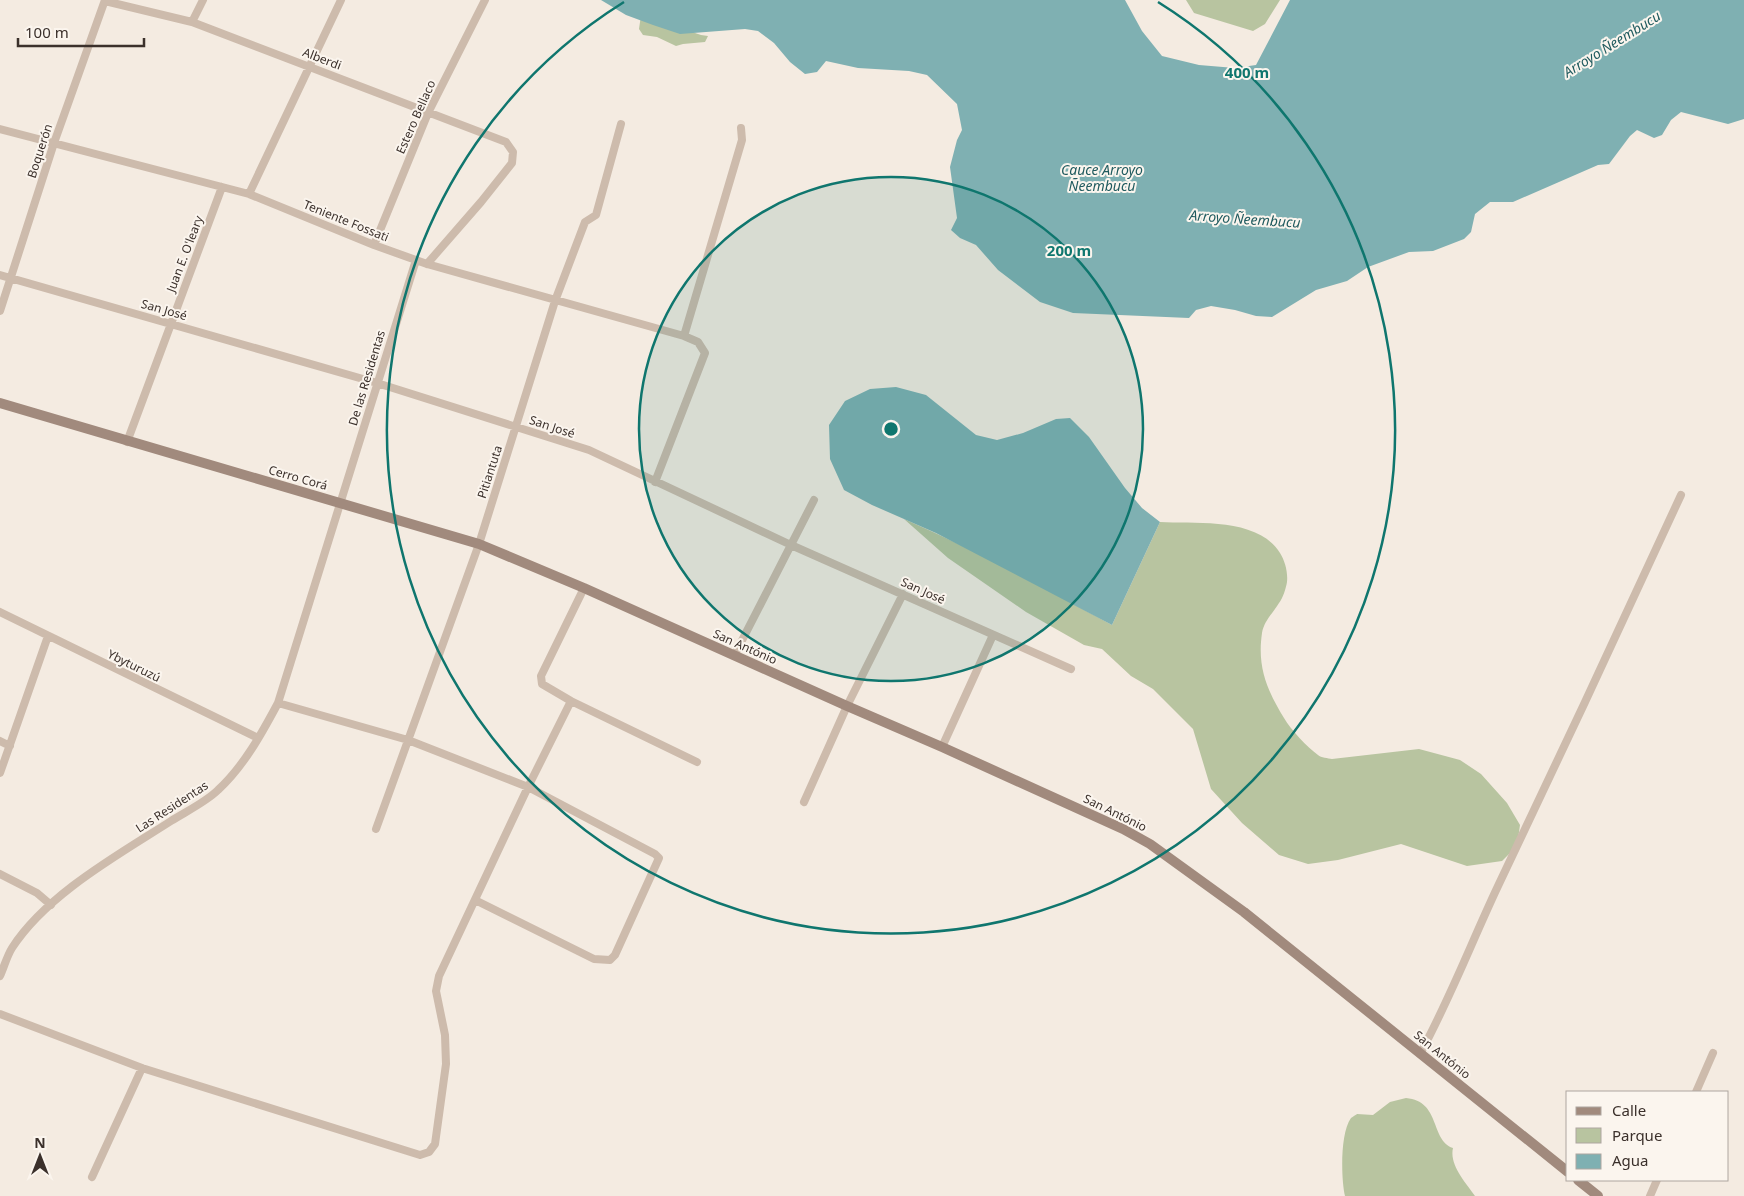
<svg xmlns="http://www.w3.org/2000/svg" width="1744" height="1196" font-family="'Noto Sans',sans-serif">
<rect width="100%" height="100%" fill="#f4ebe1"/>
<!-- green -->
<path fill="#b8c4a0" d="M1186,0H1280L1265,24L1253,31L1194,13Z
M641,15L701,35L708,36L705,42L683,44L676,46L657,37L643,35L639,29Z
M904,519C976,550 1044,588 1112,625L1160,522C1196,524 1258,517 1280,553C1285,561 1288,572 1287,582C1286,588 1283,598 1279,603C1273,613 1264,621 1262,633C1257,667 1267,690 1284,718C1291,730 1307,747 1318,755C1321,758 1328,758 1332,759L1419,749L1460,760L1481,774L1507,803L1520,825L1517,846L1502,861L1467,866L1401,844L1338,860L1308,864L1279,855L1242,823L1211,789L1193,729L1153,689L1131,676L1102,649L1084,645L1026,612L948,558Z
M1406,1098C1441,1101 1430,1140 1453,1148C1449,1165 1466,1183 1475,1196H1345C1341,1179 1340,1133 1351,1118C1351,1118 1357,1114 1357,1114L1373,1115L1390,1102Z"/>
<!-- water -->
<path fill="#7fb0b2" d="M601,0H1125L1142,31L1162,56L1199,65L1235,68L1256,65L1290,0H1744V119L1728,124L1681,112L1671,120L1662,135L1654,138L1637,130L1630,136L1609,164L1598,165L1513,202H1490L1475,214L1471,232L1464,239L1433,251L1409,252L1368,267L1347,281L1316,290L1272,317L1256,316L1235,310L1211,306L1196,310L1189,318L1073,313L1040,302L998,270L976,245L960,238L951,230L957,218L950,167L957,140L962,130L957,104L927,75L909,71L858,68L826,61L817,72L805,74L790,62L774,43L758,31L745,29L680,34L653,25L626,15Z
M896,387L926,395L976,435L997,440L1023,433L1056,419L1070,418L1089,437L1125,488L1142,508L1160,522L1112,625L936,533L872,505L844,490L830,459L829,425L845,401L870,389Z"/>
<g fill="none" stroke-linecap="round" stroke-linejoin="round">
<!-- street -->
<path stroke="#cdbbac" stroke-width="8" d="M105,1L192,22L506,142L513,152L512,163L481,202L427,264
M192,22L203,0
M0,129L249,194L374,245L427,264L684,336
M249,194L341,0
M374,245L428,113L485,0
M0,275L377,383L589,450L791,545L1071,669
M0,311L54,143L105,0
M127,442L222,187
M655,482L705,353L698,342L684,336L742,140L741,128
M584,588L541,676L542,684L571,701L697,762
M0,612L258,738
M734,656L814,500
M278,703L408,740L528,787L655,854L659,858L615,955L610,960L594,959L475,900
M0,741L10,746
M942,747L993,635
M0,773L48,636
M804,802L847,706L903,594
M376,829L479,544L555,301L585,222L596,215L621,124
M0,874L37,893L51,905
M0,976C4,967 7,956 12,948C47,894 118,855 171,821C185,812 206,802 218,790C244,766 262,733 278,703L416,260
M0,1014L142,1068L420,1155L429,1152L435,1144L446,1064L445,1035L436,991L439,976L528,787L571,701
M1420,1054C1450,999 1472,941 1498,886C1560,756 1621,626 1681,495
M1696,1092L1713,1053
M92,1177L142,1068
M1650,1196L1657,1180"/>
<!-- secondary -->
<path stroke="#a18a7d" stroke-width="10" d="M0,403L479,544L584,588L847,706L942,747L1123,829L1150,844L1244,912L1568,1172
M1578,1180L1598,1196"/>
</g>
<!-- distance rings -->
<circle cx="891" cy="429" r="252" fill="#0f766e" fill-opacity=".12"/>
<g fill="none" stroke="#0f766e" stroke-width="2.5">
<circle cx="891" cy="429" r="252"/>
<path d="M1158 2A504 504 0 1 1 624 2"/>
</g>
<g text-anchor="middle" stroke-width="4" stroke-linejoin="round" paint-order="stroke">
<!-- street labels -->
<g font-size="12" fill="#3b302b" stroke="#fbf5ee">
<text transform="translate(322 59) rotate(21)" y="4">Alberdi</text>
<text transform="translate(416 117) rotate(-66)" y="4">Estero Bellaco</text>
<text transform="translate(40 151) rotate(-72)" y="4">Boquerón</text>
<text transform="translate(346 221) rotate(22)" y="4">Teniente Fossati</text>
<text transform="translate(185 254) rotate(-69)" y="4">Juan E. O'leary</text>
<text transform="translate(164 310) rotate(16)" y="4">San José</text>
<text transform="translate(367 378) rotate(-73)" y="4">De las Residentas</text>
<text transform="translate(552 427) rotate(18)" y="4">San José</text>
<text transform="translate(490 472) rotate(-72)" y="4">Pitiantuta</text>
<text transform="translate(298 478) rotate(16)" y="4">Cerro Corá</text>
<text transform="translate(923 591) rotate(24)" y="4">San José</text>
<text transform="translate(745 647) rotate(24)" y="4">San António</text>
<text transform="translate(134 666) rotate(26)" y="4">Ybyturuzú</text>
<text transform="translate(172 807) rotate(-33)" y="4">Las Residentas</text>
<text transform="translate(1115 813) rotate(26)" y="4">San António</text>
<text transform="translate(1442 1055) rotate(39)" y="4">San António</text>
</g>
<!-- water labels -->
<g font-size="14" font-style="italic" fill="#1f5a5e" stroke="#fbf5ee">
<text transform="translate(1612 44) rotate(-32)" y="5">Arroyo Ñeembucu</text>
<text x="1102" y="175">Cauce Arroyo<tspan x="1102" dy="16">Ñeembucu</tspan></text>
<text transform="translate(1245 219) rotate(4)" y="5">Arroyo Ñeembucu</text>
</g>
</g>
<circle cx="891" cy="429" r="8" fill="#0f766e" stroke="#fbf5ee" stroke-width="2.5"/>
<g font-size="15" text-anchor="middle" font-weight="bold" fill="#0f766e" stroke="#fbf5ee" stroke-width="4" stroke-linejoin="round" paint-order="stroke">
<text x="1247" y="78">400 m</text>
<text x="1069" y="256">200 m</text>
</g>
<!-- legend -->
<rect x="1566" y="1091" width="162" height="90" fill="#fbf5ee" stroke="#aea6a0"/>
<rect x="1576" y="1107" width="25" height="8" fill="#a18a7d" stroke="#aea6a0"/>
<text x="1612" y="1116" font-size="15" fill="#3b302b">Calle</text>
<rect x="1576" y="1128" width="25" height="15" fill="#b8c4a0" stroke="#aea6a0"/>
<text x="1612" y="1141" font-size="15" fill="#3b302b">Parque</text>
<rect x="1576" y="1154" width="25" height="15" fill="#7fb0b2" stroke="#aea6a0"/>
<text x="1612" y="1166" font-size="15" fill="#3b302b">Agua</text>
<!-- north arrow -->
<g transform="translate(40 1156)" stroke="#fbf5ee" stroke-width="4" paint-order="stroke">
<path d="M0-4L9 19L0 12L-9 19Z" fill="#3b302b"/>
<text y="-8" font-size="14" font-weight="bold" text-anchor="middle" fill="#3b302b">N</text>
</g>
<!-- scale -->
<path d="M18 38v8h126v-8" fill="none" stroke="#3b302b" stroke-width="2.5"/>
<text x="25" y="38" font-size="15" fill="#3b302b" stroke="#fbf5ee" stroke-width="4" paint-order="stroke">100 m</text>
</svg>
